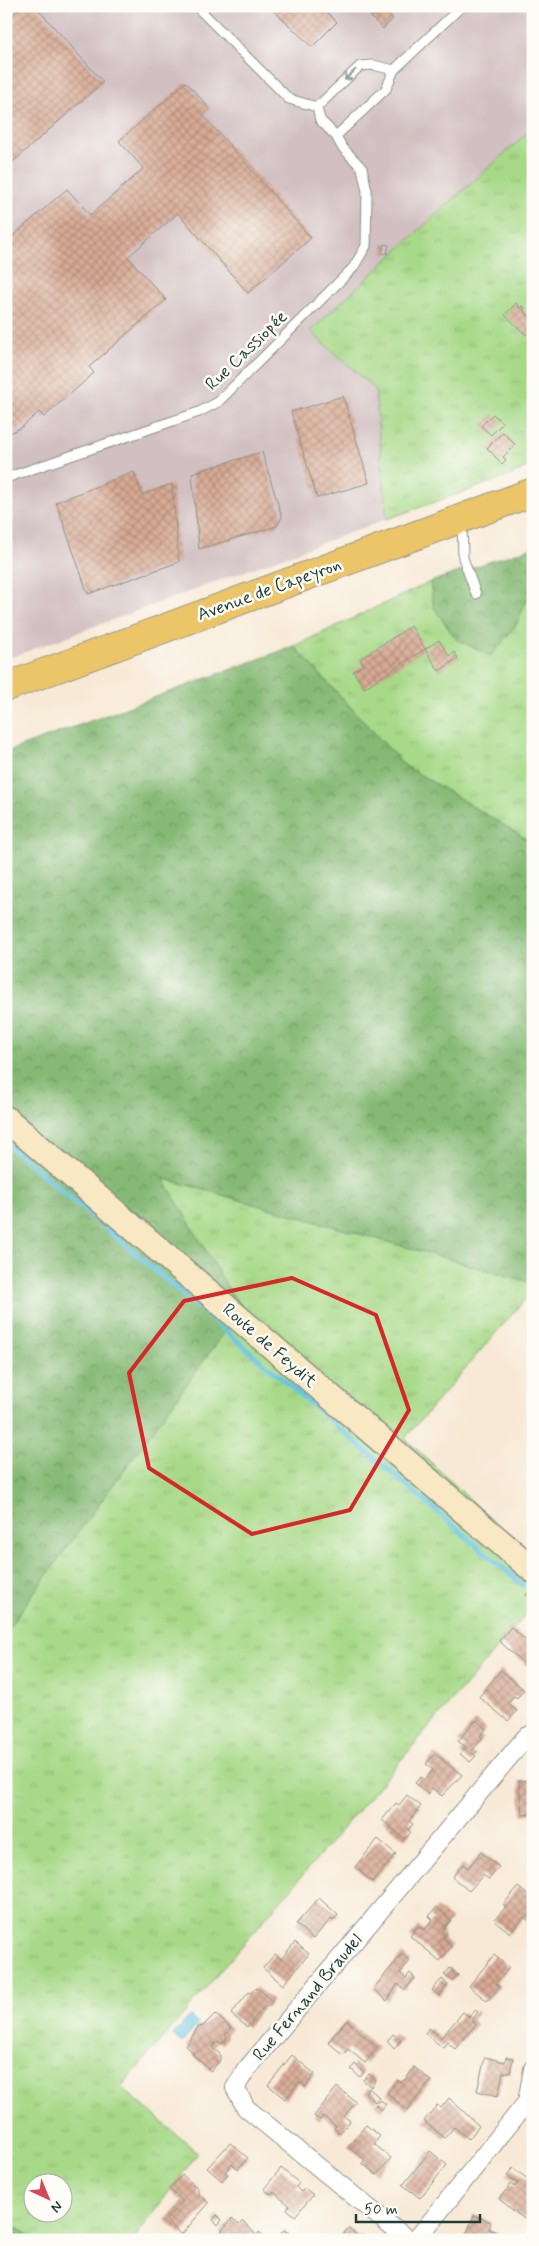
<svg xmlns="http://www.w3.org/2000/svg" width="539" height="2246" font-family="Mynerve,sans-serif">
<defs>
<pattern id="grass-tufts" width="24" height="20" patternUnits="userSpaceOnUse" patternTransform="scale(1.25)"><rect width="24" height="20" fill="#a7d988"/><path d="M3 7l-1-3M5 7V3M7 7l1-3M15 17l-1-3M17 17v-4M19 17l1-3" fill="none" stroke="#8fbb76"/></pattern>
<pattern id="forest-crowns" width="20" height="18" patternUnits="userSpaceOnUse" patternTransform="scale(1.25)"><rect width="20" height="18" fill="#85b974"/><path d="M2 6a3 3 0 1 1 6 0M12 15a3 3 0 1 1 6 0" fill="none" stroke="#6c9860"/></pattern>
<pattern id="building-cross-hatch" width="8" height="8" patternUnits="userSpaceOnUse" patternTransform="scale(1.25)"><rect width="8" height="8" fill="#d9aa94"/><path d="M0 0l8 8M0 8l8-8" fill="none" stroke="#af8c7a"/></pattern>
</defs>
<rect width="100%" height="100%" fill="#fdfcf7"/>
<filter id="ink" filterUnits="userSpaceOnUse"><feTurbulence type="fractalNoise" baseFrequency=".02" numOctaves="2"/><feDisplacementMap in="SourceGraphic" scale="10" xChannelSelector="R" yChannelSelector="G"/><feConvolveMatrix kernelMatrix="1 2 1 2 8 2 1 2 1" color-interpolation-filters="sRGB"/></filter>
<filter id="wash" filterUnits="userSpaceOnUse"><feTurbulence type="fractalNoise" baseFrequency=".0096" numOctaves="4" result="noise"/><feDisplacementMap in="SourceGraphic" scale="20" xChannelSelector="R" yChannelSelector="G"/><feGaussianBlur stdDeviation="1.12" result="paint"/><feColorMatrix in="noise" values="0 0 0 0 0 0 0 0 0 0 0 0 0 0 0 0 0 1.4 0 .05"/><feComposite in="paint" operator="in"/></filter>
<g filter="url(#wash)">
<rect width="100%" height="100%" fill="#f8e9d6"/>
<!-- industrial -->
<path fill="#d2bfc1" d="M6,6H533V128L428,222L310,331L375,389L387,519L6,659Z"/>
<!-- grass -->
<path fill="url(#grass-tufts)" stroke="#638b5e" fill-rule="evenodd" d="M533,128V463L512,475L387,519L375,389L310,331L428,222Z
M430,582L434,608L516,625L527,599L533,591V843L404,765L294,646Z
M162,1178L533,1283V1290L405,1438L533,1559V1606L121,2087L198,2153L133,2240H37L6,2222V1631L241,1310ZM32,2184H62V2214H32Z"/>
<!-- forest -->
<path fill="url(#forest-crowns)" stroke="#527b54" d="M533,547V591L527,599L516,625L491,656L456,639L434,608L430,582Z
M294,646L404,765L533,843V1283L163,1178L241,1310L6,1631V752Z
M6,2222L37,2240H6Z"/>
<!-- water -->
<path fill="#65c4e3" stroke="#42808c" d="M190,2016L198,2024L182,2043L173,2035Z"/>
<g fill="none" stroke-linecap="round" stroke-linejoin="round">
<!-- stream -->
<path stroke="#65c4e3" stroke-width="5" d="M6,1143L523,1585"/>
</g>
<g id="blocks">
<!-- building -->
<path fill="url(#building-cross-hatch)" d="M22,6H35L103,82L6,168V21Z
M269,6H320L337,22L312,47Z
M364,6H381L393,19L383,29L370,16L372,14Z
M186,82L210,109L203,115L311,238L248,293L178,213L128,257L166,300L89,367L94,373L44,417L39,412L22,427L6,435V242L67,189L90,215L141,171L143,168L119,141Z
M384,244L389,245L387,254L382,253Z
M516,303L520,308L522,306L525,308L523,310L533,320V328L526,335L505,315Z
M343,396L369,483L317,498L291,412Z
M493,414L503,423L491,435L481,426Z
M503,432L515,445L503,457L506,460L502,464L487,448Z
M262,452L282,517L277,526L199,549L192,473Z
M134,472L142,495L172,484L179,562L88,594L56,502Z
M411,626L425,649L439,640L449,656L454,652L458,658L439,671L425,649L364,688L353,671L364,665L360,659Z
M530,1590L533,1592V1601L526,1595Z
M511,1627L525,1640L533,1632V1660L527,1666L499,1641Z
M501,1670L524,1690L517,1698L514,1696L508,1704L517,1711L508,1721L479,1697Z
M476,1720L486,1729L480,1736L483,1738L471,1752L476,1756L470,1762L460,1754L466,1747L458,1741Z
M435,1754L462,1775L442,1796L432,1788L428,1794L415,1783L420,1777L424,1780L433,1770L426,1764Z
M533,1780V1814L522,1815L519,1781Z
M407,1795L421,1806L409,1821L413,1824L408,1830L411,1832L405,1839L382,1820L396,1803L399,1805Z
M378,1839L396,1854L372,1882L355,1867Z
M481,1852L499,1867L489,1879L483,1875L469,1891L452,1877L463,1864L468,1868Z
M518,1887L533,1899V1919L530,1922L524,1917L510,1933L494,1920L506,1907L503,1905Z
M319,1898L338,1915L333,1921L331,1919L313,1939L296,1924Z
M437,1907L451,1920L443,1930L444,1939L452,1946L440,1961L410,1936L418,1926L424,1930L433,1920L429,1916Z
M295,1942L309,1954L283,1985L263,1968L275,1954L281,1959Z
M402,1954L410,1961L400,1973L406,1978L410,1973L415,1978L405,1990L398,1984L387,2001L373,1989Z
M494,1955L509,1968L496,1983L500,1986L487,2001L469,1986Z
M450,1968L458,1975L452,1981L444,1975Z
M442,1979L448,1985L439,1996L432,1990Z
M256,1987L273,2001L267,2007L265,2005L247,2027L231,2014L249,1992L251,1993Z
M476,2010L478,2012L472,2020L476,2024L455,2049L447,2042L443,2048L425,2033L429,2028L441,2038L463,2012L469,2017Z
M215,2014L231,2028L225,2035L227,2037L222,2044L218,2041L212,2047L220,2054V2060L211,2071L192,2054L194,2053L186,2046L198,2027L203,2026Z
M347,2020L378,2048L365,2063L348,2049L343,2055L328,2042Z
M393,2034L401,2040L394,2049L387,2041Z
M292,2055L315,2074L305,2087L299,2082L285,2099L268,2085Z
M485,2057L505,2062L506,2057L513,2058L510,2073L503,2072L498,2096L477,2091Z
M355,2064L364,2072L360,2077L351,2069Z
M414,2067L431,2081L407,2110L387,2093L398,2080L401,2082L406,2079Z
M369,2074L376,2080L371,2087L363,2080Z
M337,2087L356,2102L344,2116L350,2121L340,2133L334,2128L336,2126L323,2116L320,2120L314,2116Z
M369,2088L379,2097L375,2102L365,2093Z
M449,2098L479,2126L469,2139L454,2127L445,2138L424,2121L437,2105L441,2108Z
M380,2100L386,2104L381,2110L375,2105Z
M366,2125L380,2136L374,2144L391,2158L377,2175L362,2163L365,2160L348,2147Z
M230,2143L248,2158L238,2169L232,2164L225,2172L228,2174L222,2181L207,2168Z
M430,2151L447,2165L420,2198L403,2185Z
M281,2168L299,2183L296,2187L301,2192L305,2188L313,2195L295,2216L287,2209L289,2206L274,2192L271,2195L264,2189Z
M513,2168L533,2183V2192L531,2194L529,2192L526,2196L533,2201V2208L524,2219L499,2199L511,2184L515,2187L518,2183L507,2175Z
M182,2175L198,2188V2194L209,2203L181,2235L166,2220L183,2201L169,2189Z
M217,2215L222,2220L218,2225L213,2220Z
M474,2215L491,2222L489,2229L509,2237L508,2240H464Z
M232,2219L239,2225L243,2221L257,2236L259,2232L268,2240H219L222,2230Z
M348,2228L359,2237L361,2235L368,2240H338Z
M284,2230L290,2234L286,2239L280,2235Z"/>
</g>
</g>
<g filter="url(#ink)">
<use href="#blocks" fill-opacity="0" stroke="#8c9385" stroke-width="1"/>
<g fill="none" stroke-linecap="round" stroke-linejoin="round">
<!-- lane casing -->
<g stroke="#8c9385" stroke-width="11">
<path id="lane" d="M196,6L289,99L317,107
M394,70L373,65L360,66L317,107L320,120L336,136L386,89L394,70L462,6
M6,478L199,412L218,402L353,268L366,246L367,191L362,168L342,147L336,136
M462,521L463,558L476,594"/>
</g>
<!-- street casing -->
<g stroke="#8c9385" stroke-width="20">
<path id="street" d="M408,2240L246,2108L235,2088L246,2070L526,1737L533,1734
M416,2240L527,2102L533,2069"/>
</g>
<!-- secondary casing -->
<g stroke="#8c9385" stroke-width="28">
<path id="secondary" d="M6,1119L533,1570"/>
</g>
<!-- primary casing -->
<g stroke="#8c9385" stroke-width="30">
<path id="primary" d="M6,687L533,492"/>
</g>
<!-- lane -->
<use href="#lane" stroke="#fff" stroke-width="9"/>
<!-- street -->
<use href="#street" stroke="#fff" stroke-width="18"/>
<!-- secondary -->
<use href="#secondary" stroke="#f8e8c3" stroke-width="25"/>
<!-- primary -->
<use href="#primary" stroke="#edc569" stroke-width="28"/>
</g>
<!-- one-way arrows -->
<defs><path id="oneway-shaft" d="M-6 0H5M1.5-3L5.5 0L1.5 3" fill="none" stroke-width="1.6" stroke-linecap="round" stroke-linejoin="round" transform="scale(1.25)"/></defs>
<use stroke="#8f9e9a" href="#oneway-shaft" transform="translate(350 75) rotate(136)"/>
</g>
<!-- marked area -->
<path fill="none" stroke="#d62828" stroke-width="4" stroke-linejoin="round" d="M292,1278L376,1315L409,1410L350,1510L252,1534L149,1468L129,1373L184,1301Z"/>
<g text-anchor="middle" stroke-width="5" stroke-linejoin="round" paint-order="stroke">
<!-- street labels -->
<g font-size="18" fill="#1f3d34" stroke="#fdfcf7">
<text transform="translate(246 350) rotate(-44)" y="6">Rue Cassiopée</text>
<text transform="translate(269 589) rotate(-20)" y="6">Avenue de Capeyron</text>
<text transform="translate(270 1345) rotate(41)" y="6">Route de Feydit</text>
<text transform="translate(307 1997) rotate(-50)" y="6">Rue Fernand Braudel</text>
</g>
</g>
<!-- margin -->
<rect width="539" height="2246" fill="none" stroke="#fdfcf7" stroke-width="25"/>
<!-- north arrow -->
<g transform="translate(48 2198) rotate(136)"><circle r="24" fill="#fdfcf7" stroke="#a4b0a9"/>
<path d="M0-4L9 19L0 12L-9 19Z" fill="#d1495b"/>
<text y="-8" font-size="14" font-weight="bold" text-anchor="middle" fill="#1f3d34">N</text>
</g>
<!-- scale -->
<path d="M356 2214v8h124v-8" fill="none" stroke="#1f3d34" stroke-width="2.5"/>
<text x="364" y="2214" font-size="15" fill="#1f3d34" stroke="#fdfcf7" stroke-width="4" paint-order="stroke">50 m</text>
</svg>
